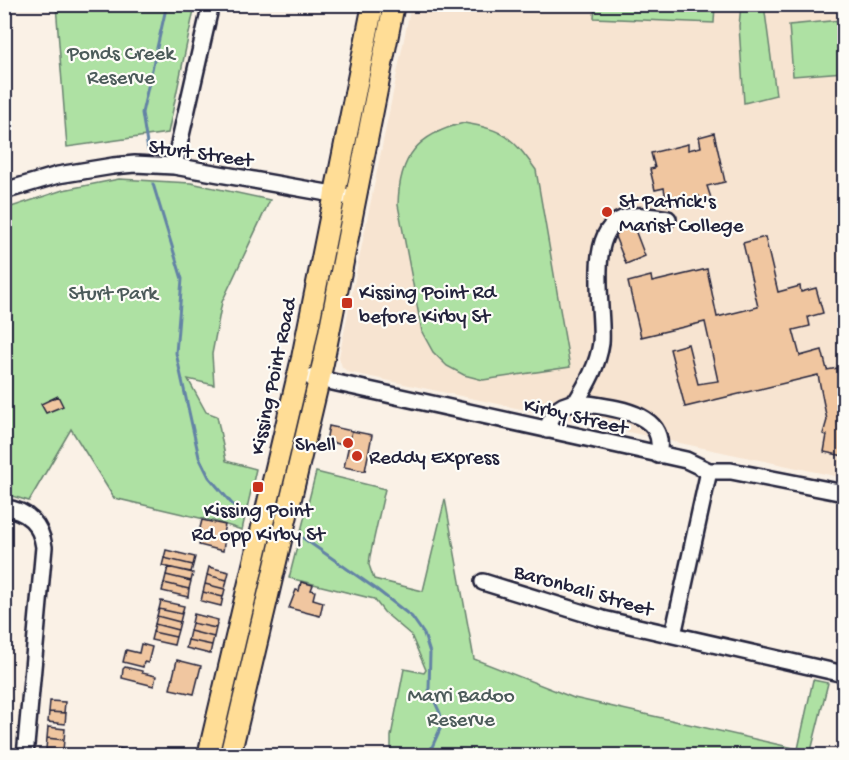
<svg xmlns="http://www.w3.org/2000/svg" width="849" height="760" font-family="'Gochi Hand',sans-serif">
<rect width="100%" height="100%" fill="#faf1e6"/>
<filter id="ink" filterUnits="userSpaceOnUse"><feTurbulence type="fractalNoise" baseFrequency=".0167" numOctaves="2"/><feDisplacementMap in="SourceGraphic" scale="12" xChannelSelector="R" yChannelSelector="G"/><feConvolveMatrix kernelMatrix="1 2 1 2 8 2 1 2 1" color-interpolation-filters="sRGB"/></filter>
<g filter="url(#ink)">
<!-- built -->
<path fill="#f7e4d1" d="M411,5H844V478L348,372L342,367L339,357Z"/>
<!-- green -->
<path fill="#aee1a3" stroke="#68826f" stroke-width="1.5" d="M56,5H195L168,133L67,147Z
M595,5H715L714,23L594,18Z
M741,5H764L776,95L744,103L739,26Z
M841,20L844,72L793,76L789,25Z
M464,123C504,129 513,138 536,170L570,367L483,380L464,375L447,366L433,352L422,332L398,205C399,156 418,134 464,123Z
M119,179L191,183L270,200L222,302L212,354L214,385L188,379L206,412L217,416L226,461L256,469L242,530L217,522L114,498L71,429L29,501L5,494V209L63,190Z
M316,472L385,489L370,556L369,565L374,579L423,591L445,499L474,659L574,698L798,749L813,680L828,683L811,751L839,755H391V736L404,669L424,673L426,670L411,635L384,612L374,599L289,578Z"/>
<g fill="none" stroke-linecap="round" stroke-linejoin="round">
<!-- stream -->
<path stroke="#6383a5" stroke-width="3" d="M148,150L142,113L167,4
M153,184L182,279L176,353L199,457L209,477L232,504L246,514
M303,538L376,589L412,617L424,634L430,653L429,689L440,713L442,721L441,727L428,756"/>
</g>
<!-- building -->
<path fill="#f0c6a0" stroke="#22223b" stroke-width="1.5" d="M714,133L725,182L707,186L711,198L700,202L699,196L667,205L664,188L655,190L650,169L655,168L651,153L688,144V150L701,147L699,137Z
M632,222L645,256L626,264L612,229Z
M765,237L778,292L800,286L801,292L816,288L823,313L808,317L810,326L793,330L800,356L822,350L827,370L844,367V456L824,452L827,435L823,434L827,420L818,375L685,407L670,349L688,344L698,384L718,381L705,322L641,337L628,282L651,276L652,282L707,269L717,317L758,307L743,243Z
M58,396L63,406L46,413L41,404Z
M329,426L352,431L348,446L326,441Z
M352,431L372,435L365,471L344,467Z
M202,520L225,525L222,536L225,537L223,551L199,545L202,533L199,532Z
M166,550L195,557L193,565L164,558Z
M164,558L193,565L191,572L162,566Z
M168,567L193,573L191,581L166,575Z
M209,567L229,572L227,580L207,575Z
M166,575L191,581L189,589L164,583Z
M207,575L227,580L225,589L205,584Z
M301,582L313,585L311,590L315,591L313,599L323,602L320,616L289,608L296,590L299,591Z
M164,583L189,589L188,597L162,591Z
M205,584L225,589L223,597L203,592Z
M203,592L223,597L221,606L201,601Z
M161,601L184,606L182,614L159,609Z
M159,609L182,614L180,622L157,616Z
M194,614L218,620L216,628L192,623Z
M157,616L180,622L178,630L155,624Z
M192,623L216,628L214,637L190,631Z
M155,624L178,630L176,637L153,632Z
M190,631L214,637L212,645L188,640Z
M153,632L176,637L174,645L151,640Z
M188,640L212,645L210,654L186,648Z
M141,644L152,647L148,663L144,662L143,667L123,662L126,650L139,653Z
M177,660L201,666L194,694L170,689Z
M125,667L142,671V673L156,676L154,686L122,678L123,669Z
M50,701L65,702L64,713L49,712Z
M49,712L66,713L65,724L48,722Z
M48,727L65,729L64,740L47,738Z
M47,738L64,740L63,750L46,749Z
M118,748L145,754V756L116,755Z"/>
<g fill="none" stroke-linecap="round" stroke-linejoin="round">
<!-- minor casing -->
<g stroke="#22223b" stroke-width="20">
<path id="minor" d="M174,166L211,4
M4,191L58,175L113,166L135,164L174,166L344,196
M310,377L686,460L709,471H731L844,493
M576,402C587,384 598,365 601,343C604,312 585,233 622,219C636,213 653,217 668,219
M547,430C552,413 558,405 576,402C607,408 669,409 658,455
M4,508C28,510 41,525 44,547L25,756
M483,582L603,619L844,674
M673,635L709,471"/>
</g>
<!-- major casing -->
<g stroke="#22223b" stroke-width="24">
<path id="major" d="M208,756L302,358L373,4
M230,756L323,363L394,4"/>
</g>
<!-- minor -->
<use href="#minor" stroke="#fdfcf7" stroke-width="15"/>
<!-- major -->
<use href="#major" stroke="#ffdd96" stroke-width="20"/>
</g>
</g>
<!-- markers -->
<g fill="#c8321e" stroke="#fdfcf7" stroke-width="2">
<circle cx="607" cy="212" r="6"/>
<rect x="341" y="297" width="12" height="12" rx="3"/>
<circle cx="348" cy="443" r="6"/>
<circle cx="357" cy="456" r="6"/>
<rect x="252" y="481" width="12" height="12" rx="3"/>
</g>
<g text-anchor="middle" stroke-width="4.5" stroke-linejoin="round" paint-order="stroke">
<!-- park labels -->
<g font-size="21" fill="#4c5b5a" stroke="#fdfcf7">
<text x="121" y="59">Ponds Creek<tspan x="121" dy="24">Reserve</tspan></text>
<text x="113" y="299">Sturt Park</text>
<text x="461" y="701">Marri Badoo<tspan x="461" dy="24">Reserve</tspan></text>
</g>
<!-- street labels -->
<g font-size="21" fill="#22223b" stroke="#fdfcf7">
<text transform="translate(201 152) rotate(8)" y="7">Sturt Street</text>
<text transform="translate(272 376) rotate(-78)" y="7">Kissing Point Road</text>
<text transform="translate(576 415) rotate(13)" y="7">Kirby Street</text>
<text transform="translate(584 589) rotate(16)" y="7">Baronbali Street</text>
</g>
<!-- poi labels -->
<g font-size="21" fill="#22223b" stroke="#fdfcf7" text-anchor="start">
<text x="619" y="207">St Patrick's<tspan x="619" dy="24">Marist College</tspan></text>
<text x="359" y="298">Kissing Point Rd<tspan x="359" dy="24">before Kirby St</tspan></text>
<text x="336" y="450" text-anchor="end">Shell</text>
<text x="369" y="463">Reddy Express</text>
<text x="258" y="516" text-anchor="middle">Kissing Point<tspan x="258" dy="24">Rd opp Kirby St</tspan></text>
</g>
</g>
<!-- margin -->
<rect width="849" height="760" fill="none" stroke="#fdfcf7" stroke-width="24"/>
<rect x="12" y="12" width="825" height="736" fill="none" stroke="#22223b" stroke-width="2" filter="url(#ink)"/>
</svg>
